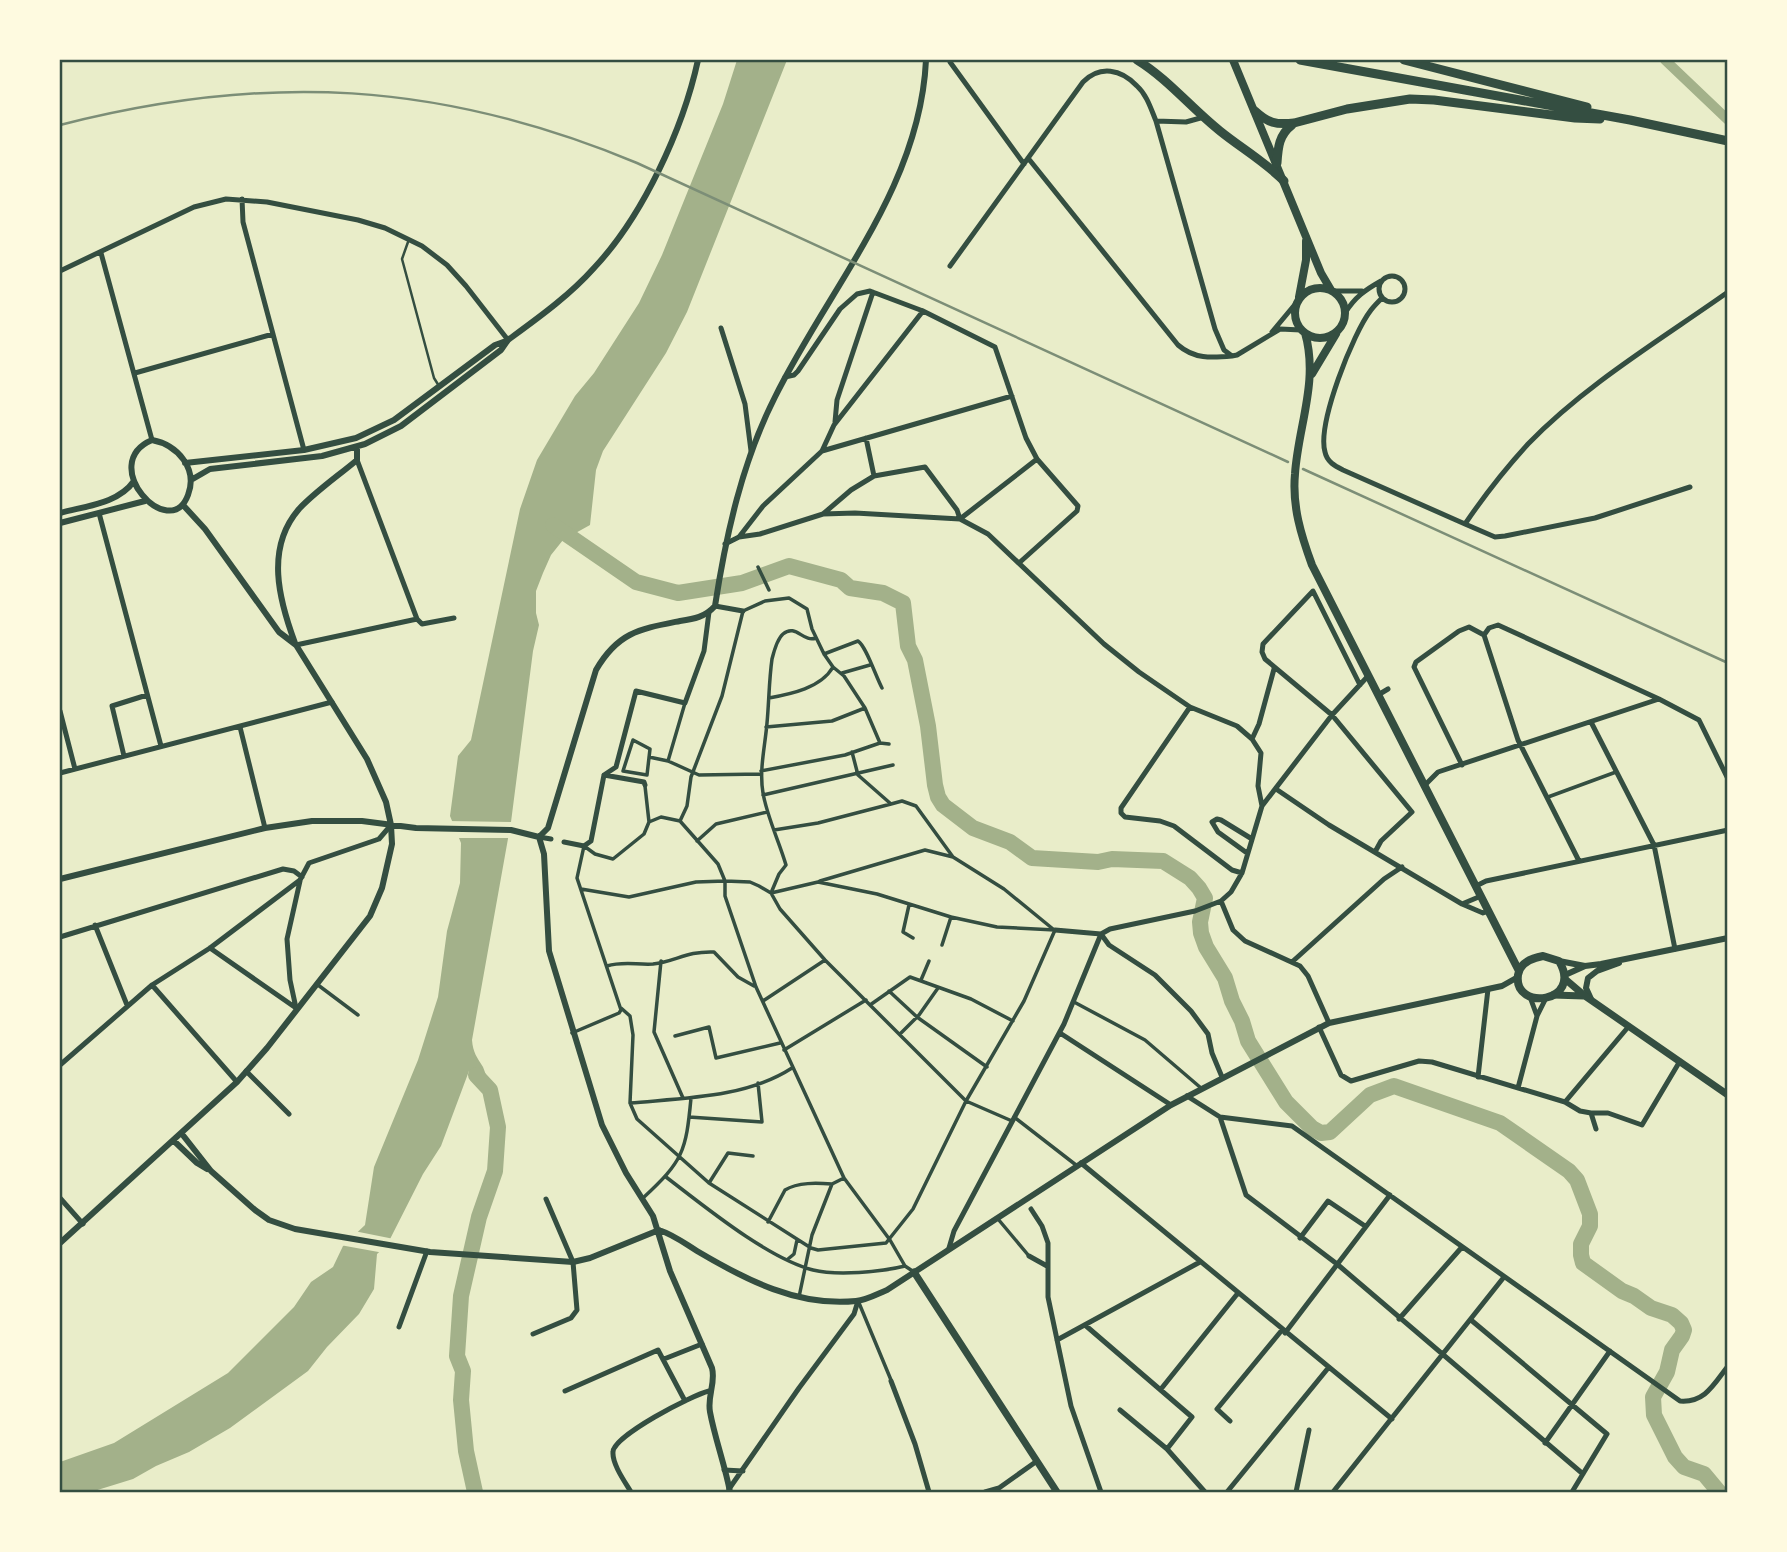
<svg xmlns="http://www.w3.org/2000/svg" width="1787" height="1552" font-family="Inter,sans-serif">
<rect width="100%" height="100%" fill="#e9edc9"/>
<!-- water -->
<path fill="#a3b18a" d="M737,60H787L687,312L666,353L603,451L596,470L590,525L563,540L551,555L543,573L536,591V613L539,625L533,651L511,822L472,1040C473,1053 477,1057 483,1067C486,1074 488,1083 490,1090H486L469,1071L441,1146L423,1174L387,1245L377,1254L374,1289L359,1314L327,1347L308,1371L230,1428L189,1452L156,1466L133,1479L91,1492H60V1462L114,1443L228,1373L294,1307L311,1282L333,1267L343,1246L365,1225L374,1167L418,1060L438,997L447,931L460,883L461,843L450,816L458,756L471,740L520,509L537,460L575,396L594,373L639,303L662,255L723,104Z"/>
<!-- pier -->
<path fill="#e9edc9" d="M448,821L515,822L512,838H455Z
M354,1231L394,1239L384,1253L340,1245Z"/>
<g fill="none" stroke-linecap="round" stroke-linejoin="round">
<!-- canal -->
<path stroke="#a3b18a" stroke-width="10" d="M1665,60L1728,120"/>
<!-- river -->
<path stroke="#a3b18a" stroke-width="16" d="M553,525L636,582L678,593L742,583L789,566L841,580L850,588L883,593L903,603L908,646L915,660L928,726L935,785L938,797L943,805L973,828L1010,842L1032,858L1098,862L1112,859L1163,861L1190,878L1199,888L1205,898L1200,922L1201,933L1206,947L1225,978L1232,1001L1242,1021L1248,1041L1286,1102L1312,1128L1321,1133L1330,1132L1370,1095L1394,1086L1500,1123L1569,1171L1577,1180L1590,1214V1226L1581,1244V1255L1583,1263L1622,1291L1634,1296L1651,1308L1672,1315L1681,1323L1684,1330L1682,1336L1672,1350L1667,1372L1653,1397L1654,1415L1675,1457L1684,1467L1704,1474L1719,1492
M475,1492L466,1451L461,1400L463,1371L457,1356L461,1296L479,1217L495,1171L498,1127L490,1090L476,1075"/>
<!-- service -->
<path stroke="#344e41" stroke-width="2.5" d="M408,242L402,259L434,378L439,386"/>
<!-- pedestrian -->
<path stroke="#344e41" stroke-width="3.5" d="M758,567L769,590
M824,654L858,641C866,646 876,677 882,688
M842,673L870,665
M769,698C791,694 821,688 833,667
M766,727L832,721L865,708
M633,740L650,749L647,775L623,771Z
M852,752L858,775L891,804L902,801L916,806L953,857L1004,889L1053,929
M649,757L668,761L699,775L761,774
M668,761L685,703
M761,771L845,755L880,743L889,744
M645,786L649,822
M763,795L893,765
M1548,797L1616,772
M680,821L687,806L691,777L722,696L743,611L765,601L789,598L807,609L812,629L824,654L833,667L844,676L865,708L880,743
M774,830L818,823L891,804
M697,841L716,824L767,812
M820,881L925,850L953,857
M581,889L629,897L696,882L725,881L750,882L759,886L771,893L780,909L825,960L966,1101L1012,1121
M771,893L779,874L786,865C779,841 767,817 763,793C759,770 765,747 767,723C769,702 769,680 772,659C774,651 777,639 783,634C796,623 803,643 816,638
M771,893L818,882L877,894L951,917L997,927L1055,930
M909,905L903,932L913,938
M942,945L951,917
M661,961L654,1032L683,1098
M607,966C623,961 637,965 653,964C677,961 686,951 714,952L738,977L754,986
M921,980L929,961
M318,985L358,1015
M889,991L917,1017L987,1067
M763,1001L825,960
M1074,1002L1145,1040L1201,1088
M870,1005L910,977L971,999L1013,1021
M621,1008L630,1016L633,1035L630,1103L637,1119L709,1183L811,1248L818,1250L886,1243L913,1209L966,1101L1024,1001L1055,930
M572,1033L619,1013L621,1010L577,878L584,846L595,854L613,859L644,834L649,822L661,817L680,821L718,864L725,881V896L756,987L844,1178L890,1240L905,1266L914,1272
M900,1034L919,1015L938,988
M675,1036L709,1027L716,1058L780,1043
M784,1050L866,1000
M630,1103C683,1098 746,1098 792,1068
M689,1117L762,1122L758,1083
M1014,1117L1076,1165
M666,1177C704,1206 767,1258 813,1270C837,1276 881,1272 905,1266
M709,1183L728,1153L753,1156
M643,1198C683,1161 686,1152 691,1098
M998,1219L1029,1256
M768,1222L785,1190C798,1182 817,1183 832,1184
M788,1259L794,1254L797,1240
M799,1297L812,1235L832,1184L844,1178
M859,1303L891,1380"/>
<!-- minor -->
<path stroke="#344e41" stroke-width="5" d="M950,62L1024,164
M1204,117L1186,122L1156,121L1215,329L1224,350L1232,356L1237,355L1280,329L1301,330
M1028,158L1178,345C1194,359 1211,358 1232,356
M242,199L243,222L304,450
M101,253L152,440
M950,266L1083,82C1100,65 1121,69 1137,86C1147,95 1151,109 1156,121
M60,271L194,207L226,199L267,202L358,220L385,228L422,246L447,265L466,286L508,340
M1379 289a13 13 0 1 1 26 0a13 13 0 1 1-26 0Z
M1333,291H1362
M1382,298C1378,302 1374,306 1371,310C1353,333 1317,424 1325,452C1327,462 1335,466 1343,470L1465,524C1484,496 1505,469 1528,444C1585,385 1660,340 1728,292
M1345,313C1355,297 1365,290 1381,281
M721,328L745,404L751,451
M1272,332L1297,302
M135,373L273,334
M785,377L794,375L798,371L840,309L857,294L870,291L923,311L995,347L1026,438L1037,459L1078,506L1077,511L1019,563
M835,422L837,400L873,292
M866,438L874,476
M822,451L1012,396
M357,460L417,619
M99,513L161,746
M823,514L851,490L874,476L925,467L957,510L960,519
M960,519L1037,459
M1465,524L1495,537L1505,536L1595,518L1690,487
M739,537L760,534L823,514L855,513L960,519L988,534L1104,644L1139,672L1190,707L1237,726L1252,739L1261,753L1258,786L1262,806
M725,544L739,537L763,506L822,451L834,425L923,311
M715,606L743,611
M1484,635L1489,628L1498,625L1659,699
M296,645L417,619L422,624L454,618
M1360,685L1313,591L1263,644L1262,652L1265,659L1332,715L1412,812L1381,841L1375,852
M1378,695L1388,689
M1190,707L1121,808V813L1125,817L1160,821L1174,826L1232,870L1242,873
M60,711L75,769
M1591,722L1654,845L1675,949
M240,727L265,828
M1252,739L1259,724L1274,669
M124,756L112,706L147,695
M1462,765L1414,667L1416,662L1459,631L1469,627L1484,635L1518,740L1579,861
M60,773L332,702
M604,775L616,767L636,691L685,703L704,651L709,612
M604,775L644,782L645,785
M1424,786L1438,772L1659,699L1699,720L1728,779
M1276,789L1329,825L1462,904L1483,913L1489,911
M539,837L551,839
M564,842L584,846L591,841L604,775
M1247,853L1218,832L1212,822L1217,819L1221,820L1252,839
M1476,886L1486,881L1728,830
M1221,901L1233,930L1245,941L1300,966L1308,976L1329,1023
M1462,904L1481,896
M95,925L127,1005
M1055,930L1101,934L1110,929L1195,911L1221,901L1231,892L1242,873L1262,806L1332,715L1368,676
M1101,934L1109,945L1155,975L1191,1011L1208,1034L1212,1053L1222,1077
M60,937L283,869L294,871L302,877
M210,948L296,1008
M1292,962L1384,879L1402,867
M152,985L237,1082
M1530,997L1537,1016
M296,1008L290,980L287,939L300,881
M1319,1027L1341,1075L1351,1081L1419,1061L1432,1062L1565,1102L1580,1111L1591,1113L1596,1129
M1060,1033L1171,1105
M60,1065L152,985L210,948L300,880L309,863L379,839L391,825
M246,1071L289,1114
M1478,1077L1488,989
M1518,1088L1537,1016L1546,998
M1187,1096L1220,1117L1292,1126L1680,1401C1705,1403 1714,1384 1728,1366
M1565,1102L1629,1026
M1591,1113H1608L1642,1125L1680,1061
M1220,1117L1246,1195L1337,1264L1583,1474
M1081,1163L1392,1419
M60,1198L83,1224
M1031,1209L1042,1226L1048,1243V1297L1071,1406L1101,1492
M1300,1238L1328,1201L1365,1226
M949,1248L954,1231L1064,1024L1101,934
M1029,1256L1047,1266
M1399,1319L1462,1247
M1471,1320L1607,1434
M1085,1325L1192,1417L1167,1449
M399,1327L427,1251
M1285,1333L1390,1195
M533,1334L571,1318L577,1310L573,1262L546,1199
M1057,1340L1200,1262
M664,1359L702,1344
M891,1381L915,1444L929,1492
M1161,1389L1238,1293
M565,1391L658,1350L685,1401
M1120,1410L1167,1449L1205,1492
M1230,1421L1217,1409L1282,1330
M1545,1443L1610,1351
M724,1470L743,1471
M729,1489L799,1388L854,1314L858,1301
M631,1492C625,1482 612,1464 613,1452C613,1436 692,1395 709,1391
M985,1492L999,1488L1037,1461
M1227,1492L1329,1367
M1296,1492L1309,1430
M1333,1492L1504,1277
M1572,1492L1607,1434"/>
<!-- tertiary -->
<path stroke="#344e41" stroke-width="6" d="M152,440C178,445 198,469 188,495C170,544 96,464 152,440Z
M185,463L304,450L356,438L394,420L495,345L506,341
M191,480L210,469L322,456L365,444L401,426L501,350L508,340C538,318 569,296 594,268C643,216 683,129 698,60
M60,513C85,506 118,504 134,481
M60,523L145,501
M295,643C279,600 265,548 299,509C316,491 338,476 357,460V448
M539,837L548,828L596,670C618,632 640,629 680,621C694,619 705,617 715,606C726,535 742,462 775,397C830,286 920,188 926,60
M539,837L544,854L549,951L602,1125L626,1173L653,1216L670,1271L712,1368C716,1383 707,1396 710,1412C715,1439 725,1465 730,1492
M60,879L265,828L312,821H362L416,828L511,830L539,837
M1559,961L1585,966L1601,964L1728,938
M1565,975L1585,966
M1591,999L1586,988L1588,978L1597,971L1619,963
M182,1134L211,1171L255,1210L269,1220L295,1229L430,1252L573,1262L590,1258L659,1230
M174,1141L197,1163L207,1169
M659,1230C674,1235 684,1243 697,1251C746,1280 798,1307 856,1301C867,1300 877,1294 887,1290L1171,1105L1329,1023L1502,986L1518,977
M60,1243L237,1082L267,1048L370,916L382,888L392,844L391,825L386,802L367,759L296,645L279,632L205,529L183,505"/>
<!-- secondary -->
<path stroke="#344e41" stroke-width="7" d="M1565,979L1585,996L1728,1095
M1553,995L1584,996
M914,1272L1057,1492"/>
<!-- primary -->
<path stroke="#344e41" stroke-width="8" d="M1233,60L1321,273L1331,290
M1295 313a25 25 0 1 1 50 0a25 25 0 1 1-50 0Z
M1299,297L1306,260V241
M1305,333C1319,381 1298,427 1295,474C1292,506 1301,535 1312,565L1519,971
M1312,374L1336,334
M1543,956L1559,961C1584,1003 1513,1012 1518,975C1520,962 1532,958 1543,956Z"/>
<!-- trunk -->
<path stroke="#344e41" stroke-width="9" d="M1137,60C1168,79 1191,108 1220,131C1241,148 1264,161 1284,181
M1300,60L1630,120L1728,141
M1404,60L1587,107
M1255,111C1268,123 1276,125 1294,123L1347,109L1410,99L1434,100L1575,118L1600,119
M1277,163C1278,147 1279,135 1292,125"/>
<!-- rail -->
<path stroke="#7c8e77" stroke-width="2.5" d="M60,125C266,72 440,81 637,163L1288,462
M1303,469L1728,663"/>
</g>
<!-- border -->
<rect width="1787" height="1552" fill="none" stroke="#fefae0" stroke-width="122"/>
<rect x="61" y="61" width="1665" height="1430" fill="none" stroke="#344e41" stroke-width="2.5"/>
</svg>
